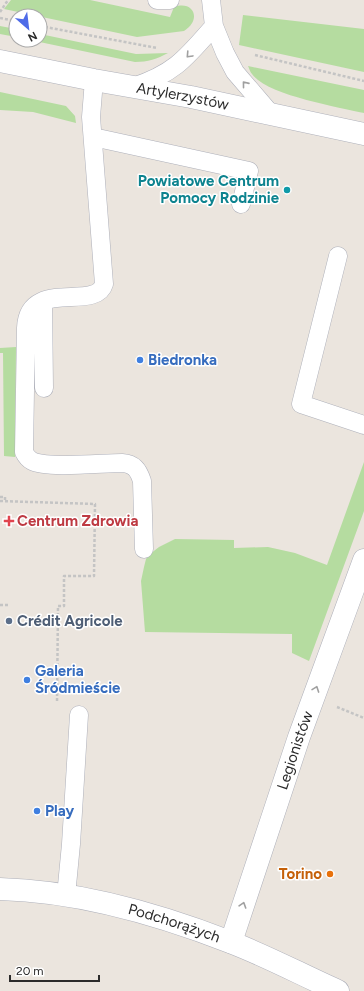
<svg xmlns="http://www.w3.org/2000/svg" width="364" height="991" font-family="Figtree,sans-serif">
<rect width="100%" height="100%" fill="#ebe5de"/>
<!-- green -->
<path fill="#b5dca0" d="M11,0H90L170,17L174,7C194,0 202,20 184,31L137,37L4,9Z
M243,15L364,29V72L239,45Z
M0,26L16,29V37L0,34Z
M40,34L136,54L168,53C157,59 148,62 135,62L30,40H40Z
M248,66L364,90V113C338,107 267,95 252,74C250,72 249,68 248,66Z
M0,92L66,106L75,116L76,123L33,112L0,110Z
M16,347L15,457L4,456L3,353H0V348Z
M364,462V511L309,661L292,653V634L145,632L141,581L144,567L146,559L150,554L159,547L175,539L234,540V548L268,547L295,553L327,565Z"/>
<g fill="none" stroke-linecap="round" stroke-linejoin="round">
<!-- service casing -->
<g stroke="#aeb0ba" stroke-width="19">
<path id="service" d="M157,0H170
M211,0L214,26L225,53L235,72L271,114
M94,80L91,117L104,284C96,312 28,277 26,328L24,452C26,456 28,459 32,461C48,469 102,463 122,463C134,464 138,469 142,481L144,549
M133,87C175,73 186,58 214,26
M93,137L249,171L241,204
M338,256L301,404L364,425
M43,301L44,388
M66,896L71,844L79,715"/>
</g>
<!-- minor casing -->
<g stroke="#aeb0ba" stroke-width="23">
<g id="minor">
<path id="s1" d="M231,942L299,737L364,560"/>
</g>
</g>
<!-- tertiary casing -->
<g stroke="#aeb0ba" stroke-width="23">
<g id="tertiary">
<path id="s2" d="M0,61L94,80L191,97L364,134"/>
<path id="s3" d="M0,889C77,891 158,914 230,942C267,956 302,975 338,991"/>
</g>
</g>
<!-- path -->
<path stroke="#c4c4c4" stroke-width="2.5" stroke-dasharray="3 2" stroke-linecap="butt" d="M0,12L8,0
M0,18L16,21
M40,26L157,48
M255,55L364,81
M0,497H5V501
M0,501L95,504L94,576H64V606H58L57,703
M0,605H10
M337,707L364,718"/>
<!-- service -->
<use href="#service" stroke="#fff" stroke-width="18"/>
<!-- minor -->
<use href="#minor" stroke="#fff" stroke-width="22"/>
<!-- tertiary -->
<use href="#tertiary" stroke="#fff" stroke-width="22"/>
</g>
<!-- one-way arrows -->
<defs><path id="oneway-chevron" d="M-2-3.5L2.5 0L-2 3.5" fill="none" stroke-width="1.6" stroke-linecap="round" stroke-linejoin="round"/></defs>
<g stroke="#a0a0a0">
<use href="#oneway-chevron" transform="translate(189 55) rotate(133)"/>
<use href="#oneway-chevron" transform="translate(245 84) rotate(-129)"/>
<use href="#oneway-chevron" transform="translate(316 689) rotate(-70)"/>
<use href="#oneway-chevron" transform="translate(243 905) rotate(-72)"/>
</g>
<!-- markers -->
<circle fill="#0f9aa8" stroke="#fff" stroke-width="1.5" cx="287" cy="190" r="4"/>
<g fill="#3f7fe0" stroke="#fff" stroke-width="1.5">
<circle cx="140" cy="360" r="4"/>
<circle cx="27" cy="680" r="4"/>
<circle cx="37" cy="811" r="4"/>
</g>
<path fill="#e0444e" stroke="#fff" stroke-width="1.5" d="M7 515h4v4h4v4h-4v4h-4v-4h-4v-4h4z"/>
<circle fill="#5c6f8a" stroke="#fff" stroke-width="1.5" cx="9" cy="621" r="4"/>
<circle fill="#e8710a" stroke="#fff" stroke-width="1.5" cx="330" cy="874" r="4"/>
<g text-anchor="middle" stroke-width="3" stroke-linejoin="round" paint-order="stroke">
<!-- street labels -->
<g font-size="15" fill="#2b2b2b" stroke="#fff">
<text dy="5" stroke="none"><textPath href="#s2" startOffset="186">Artylerzystów</textPath></text>
<text dy="5" stroke="none"><textPath href="#s1" startOffset="202">Legionistów</textPath></text>
<text dy="5" stroke="none"><textPath href="#s3" startOffset="178">Podchorążych</textPath></text>
</g>
<!-- culture labels -->
<g font-size="15" font-weight="bold" fill="#0d838f" stroke="#fff" text-anchor="end">
<text x="279" y="186">Powiatowe Centrum<tspan x="279" dy="17">Pomocy Rodzinie</tspan></text>
</g>
<!-- shop labels -->
<g font-size="15" font-weight="bold" fill="#366cbe" stroke="#fff" text-anchor="start">
<text x="148" y="365">Biedronka</text>
<text x="35" y="676">Galeria<tspan x="35" dy="17">Śródmieście</tspan></text>
<text x="45" y="816">Play</text>
</g>
<!-- health labels -->
<g font-size="15" font-weight="bold" fill="#be3a42" stroke="#fff" text-anchor="start">
<text x="17" y="526">Centrum Zdrowia</text>
</g>
<!-- service labels -->
<g font-size="15" font-weight="bold" fill="#4e5e75" stroke="#fff" text-anchor="start">
<text x="17" y="626">Crédit Agricole</text>
</g>
<!-- food labels -->
<g font-size="15" font-weight="bold" fill="#c56008" stroke="#fff" text-anchor="end">
<text x="322" y="879">Torino</text>
</g>
</g>
<!-- north arrow -->
<g transform="translate(28 28) rotate(152)"><circle r="19" fill="#ffffff" stroke="#aaaaaa"/>
<path d="M0-3L7 15L0 10L-7 15Z" fill="#4e6be8"/>
<text y="-6" font-size="11" font-weight="bold" text-anchor="middle" fill="#2b2b2b">N</text>
</g>
<!-- scale -->
<path d="M10 975v6h89v-6" fill="none" stroke="#2b2b2b" stroke-width="2"/>
<text x="16" y="975" font-size="12" fill="#2b2b2b" stroke="#ffffff" stroke-width="3" paint-order="stroke">20 m</text>
</svg>
